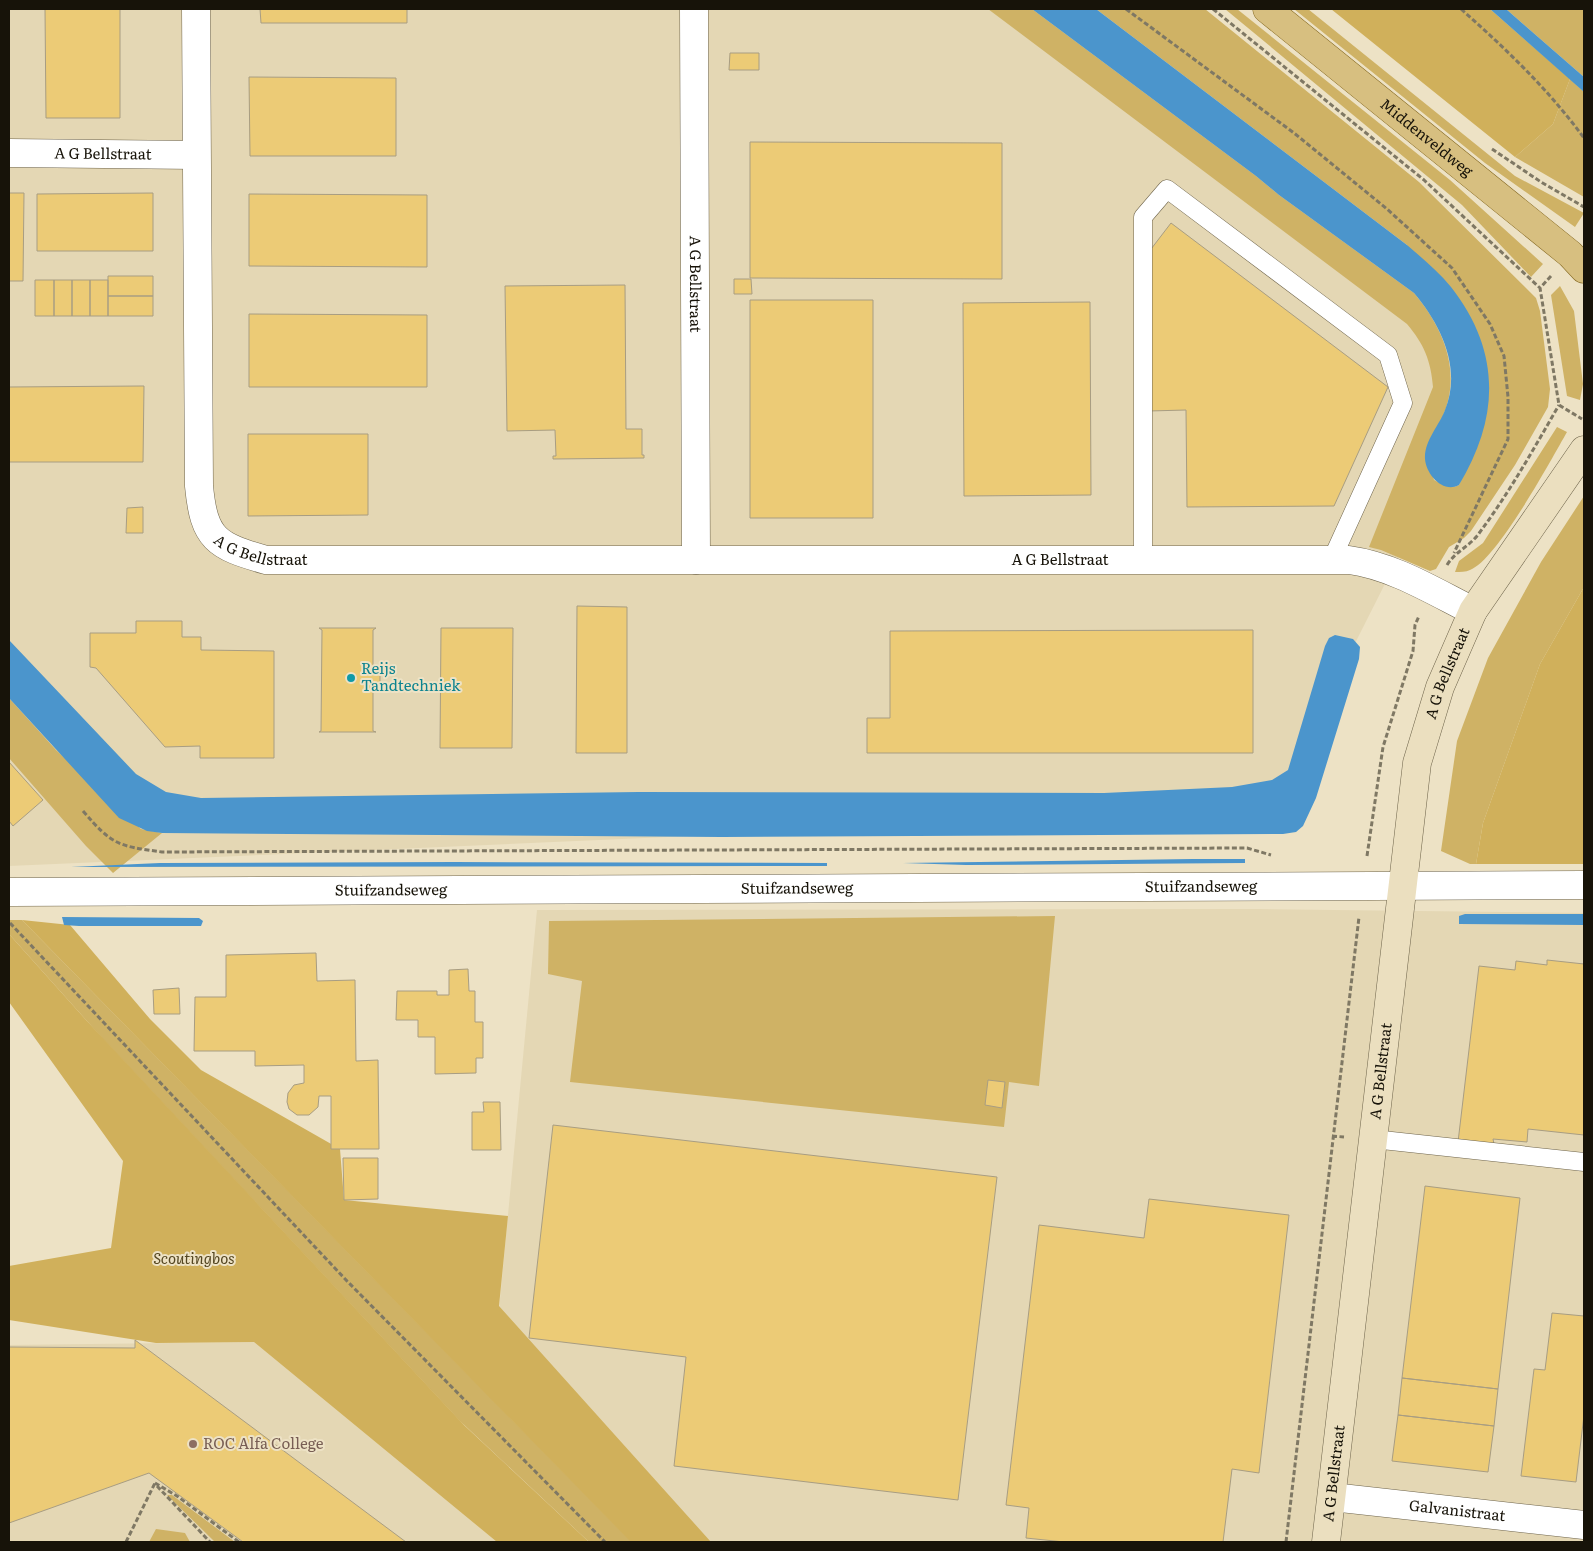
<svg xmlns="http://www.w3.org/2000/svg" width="1593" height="1551" font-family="Literata,serif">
<rect width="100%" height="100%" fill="#ede2c5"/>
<!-- built -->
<path fill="#e4d7b4" d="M9,9H1063L1434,288L1446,463L1341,671L1283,810L9,866Z
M1258,909L1584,913V1542H678L498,1320L537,910Z
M254,1342L497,1542H9V1345Z"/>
<!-- green -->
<path fill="#cfb265" d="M988,9H1032L1256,176L1279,195L1414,293C1441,325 1460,366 1446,408C1441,423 1432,436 1426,450L1434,480C1443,484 1450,490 1459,485L1482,433L1407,245L1096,9H1205L1419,182L1536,298L1540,311L1550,389L1548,407L1515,465L1471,531L1464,538L1449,547L1436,569L1430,571L1381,550L1369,547L1433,387C1431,361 1424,344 1407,324Z
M1225,9H1237L1450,180L1543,264L1531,277L1462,205Z
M1294,9H1308L1515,176L1584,213L1575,227L1485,163Z
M1506,9H1584V77Z
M1570,79L1584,92V197L1515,157L1553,124Z
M1560,286L1574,311L1583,384L1580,400L1567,396L1551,295Z
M1557,427L1567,432C1551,460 1497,560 1470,570C1466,572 1460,572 1455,572L1459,561L1483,543Z
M1584,496V587L1540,664L1483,823L1476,864H1470L1441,851L1457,741L1488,658L1541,562Z
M9,698L56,750L141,829L162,833L113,873L86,846L9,758Z
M1055,916L1039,1086L1009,1082L1004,1127L570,1082L582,981L548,974L549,921Z
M9,920H22L632,1542H589L460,1421L104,1040L9,934Z
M167,1495H172L235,1542H215Z
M156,1529L185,1533L190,1542H149Z"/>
<!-- forest -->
<path fill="#d0b05b" d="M1331,9H1490L1570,79L1553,124L1515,157Z
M1584,587V864H1476L1483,823L1540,664Z
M22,920L70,925L150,1019L201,1070L340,1149L344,1200L508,1216L499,1306L711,1542H631Z
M9,934L87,1021L465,1426L589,1542H497L254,1342L156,1343L9,1320V1266L111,1248L123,1161L9,1002Z"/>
<!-- water -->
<path fill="#4b95cc" d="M1032,9H1096L1407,245C1422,258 1438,271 1451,287C1501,351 1500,417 1459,485C1443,494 1426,474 1425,459C1424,441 1439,426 1445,410C1462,368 1441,325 1414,293L1279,195L1256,176Z
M1490,9H1506L1584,77V92Z
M1335,635L1353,639L1360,647L1359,659L1316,798L1303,826L1296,832L1283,834L722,837L162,833L147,831L119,818L9,698V640L136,774L166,792L201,798L639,792L1104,793L1232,787L1272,780L1288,770L1325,646L1329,638Z
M1192,859H1245V863L966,865L903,863Z
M454,862L827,863V866L71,867L160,863Z
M1465,914H1584V925L1459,924V916Z
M62,917L199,918L203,921L201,926H79L64,925Z"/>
<!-- building -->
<path fill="#eccb76" stroke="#a89d82" d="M45,9H120V118H46Z
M260,9H407V23H261Z
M730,53H759V70H729Z
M249,77L396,78V156H250Z
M750,142L1002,143V279L750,278Z
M9,193H24L23,281H9Z
M153,193V251H37V194Z
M249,194L427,195V267L249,266Z
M1171,223L1388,387L1334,506L1187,507L1186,410L1149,411L1148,253Z
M108,276H153V296H108Z
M734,279H751L752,294H734Z
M35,280H54V316H35Z
M54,280H72V316H54Z
M72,280H90V316H72Z
M90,280H108V316H90Z
M625,285L626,429H642V455H644V458L553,459V456H556L555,430L507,431L505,286Z
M108,296H153V316H108Z
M750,300H873V518H750Z
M1090,302L1091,495L964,496L963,303Z
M249,314L427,315V387H249Z
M141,386H144L143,462H9V387Z
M248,434H368V515L248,516Z
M143,507V533H126L127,508Z
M577,606L627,607V753H576Z
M136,621H182V637H201V650L274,651V758H200V746L165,747L96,668L90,667V633H136Z
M319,628H376L373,630V669H380V688L373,687V731L376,732H319L321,731L322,630Z
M441,628H513L512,748H440Z
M1253,630V753H867V718H890V631Z
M9,762L43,800L13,826L9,821Z
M316,953L317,981L355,980L356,1061L378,1060L379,1149H331V1096H319L318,1107L309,1115H297L289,1109L287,1102L288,1093L294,1085L304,1083V1065L255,1066V1051H194L195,997H226V955Z
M1547,960L1584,964V1135L1528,1129L1527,1142L1493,1139L1494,1144L1458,1142L1479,966L1515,970L1516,961L1547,965Z
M468,969L469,991H475V1022H483V1058H476V1073L435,1074V1037H418V1020H396L397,991H437V995H449V970Z
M179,988L180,1014H154L153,990Z
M988,1080L1005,1082L1002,1108L985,1105Z
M483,1102H500L501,1150H472V1112H484Z
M553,1125L997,1177L958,1500L674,1466L686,1357L529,1338Z
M343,1158H378V1199L344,1200Z
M1425,1186L1520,1198L1498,1389L1402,1378Z
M1149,1199L1289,1215L1259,1473L1232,1469L1223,1542H1064L1026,1538L1029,1508L1006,1505L1039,1225L1144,1238Z
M1552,1313L1584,1316V1415L1576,1482L1521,1476L1534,1369L1545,1370Z
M135,1340L406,1542H243L149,1473L9,1523V1347L135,1348Z
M1402,1378L1498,1389L1494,1426L1398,1415Z
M1398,1415L1494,1426L1488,1472L1392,1461Z"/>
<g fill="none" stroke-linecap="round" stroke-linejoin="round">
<!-- lane casing -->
<g stroke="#6e644b" stroke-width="19">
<path id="lane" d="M1143,559V217L1167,189L1388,355L1403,403L1332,559
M1373,1139L1584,1162"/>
</g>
<!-- street casing -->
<g stroke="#6e644b" stroke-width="29">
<g id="street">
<path id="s1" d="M196,9L199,486C204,539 216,546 266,560H1349C1393,566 1433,591 1473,611"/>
<path id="s2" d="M694,9L696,560"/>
<path id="s3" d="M9,153L196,155"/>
<path id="s4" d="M9,892L1584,885"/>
<path id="s5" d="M1332,1497L1584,1525"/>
</g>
</g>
<!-- secondary casing -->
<g stroke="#6e644b" stroke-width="29">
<g id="secondary">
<path id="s6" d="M1326,1542L1417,763L1440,687L1473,611L1584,450"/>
</g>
</g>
<!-- primary casing -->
<g stroke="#83671f" stroke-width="29">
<g id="primary">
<path id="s7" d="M1267,9L1570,254L1584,269"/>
</g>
</g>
<!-- path -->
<path stroke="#7f7864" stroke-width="3" stroke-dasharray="5 2.5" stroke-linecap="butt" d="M1126,9L1294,133L1387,209L1452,268L1490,324L1504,356L1508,397V439L1454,553
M1213,9L1424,180L1540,288
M1461,9C1506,49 1548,89 1584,138
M1492,149L1541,182L1584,207
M1551,276L1540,288L1559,405L1582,419
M1447,565C1455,552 1468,547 1477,536C1508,495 1533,450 1559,405
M83,811C112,845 118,846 162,852L1247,848L1271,855
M1367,856L1383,747L1413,651L1415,625L1419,616
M10,923L347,1281L605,1542
M1332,1136L1344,1137
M155,1483L177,1496L239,1542
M157,1486L210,1542
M126,1542L155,1483
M1286,1542L1359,917"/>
<!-- lane -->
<use href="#lane" stroke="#fff" stroke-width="18"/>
<!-- street -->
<use href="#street" stroke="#fff" stroke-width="28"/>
<!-- secondary -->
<use href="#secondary" stroke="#ebdfbf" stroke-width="28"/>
<!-- primary -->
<use href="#primary" stroke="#d7bf80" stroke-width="28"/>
</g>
<!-- markers -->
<circle fill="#0f9aa8" stroke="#ede2c5" stroke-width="2" cx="351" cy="678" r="5"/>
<circle fill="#8d6e63" stroke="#ede2c5" stroke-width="2" cx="193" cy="1444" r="5"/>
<g text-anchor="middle" stroke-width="4" stroke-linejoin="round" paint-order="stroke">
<!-- street labels -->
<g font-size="15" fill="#171309" stroke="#ede2c5">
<text dy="5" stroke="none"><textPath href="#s7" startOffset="205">Middenveldweg</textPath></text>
<text dy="5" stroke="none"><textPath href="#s3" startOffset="94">A G Bellstraat</textPath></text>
<text dy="5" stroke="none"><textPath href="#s2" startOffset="275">A G Bellstraat</textPath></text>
<text dy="5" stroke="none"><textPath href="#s1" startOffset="581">A G Bellstraat</textPath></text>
<text dy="5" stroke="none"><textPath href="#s1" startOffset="1382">A G Bellstraat</textPath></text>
<text dy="5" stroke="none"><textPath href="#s6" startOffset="879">A G Bellstraat</textPath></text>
<text dy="5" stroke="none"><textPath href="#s4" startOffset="1192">Stuifzandseweg</textPath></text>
<text dy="5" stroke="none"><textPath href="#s4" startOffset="788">Stuifzandseweg</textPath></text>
<text dy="5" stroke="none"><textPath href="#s4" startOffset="382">Stuifzandseweg</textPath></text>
<text dy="5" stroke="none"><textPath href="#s6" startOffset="474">A G Bellstraat</textPath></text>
<text dy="5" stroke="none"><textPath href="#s6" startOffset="69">A G Bellstraat</textPath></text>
<text dy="5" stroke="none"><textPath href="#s5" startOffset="126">Galvanistraat</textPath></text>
</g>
<!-- culture labels -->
<g font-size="15" fill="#0d838f" stroke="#ede2c5" text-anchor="start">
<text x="361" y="674">Reijs<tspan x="361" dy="17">Tandtechniek</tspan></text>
</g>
<!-- park labels -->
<g font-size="15" font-style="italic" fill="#544621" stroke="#ede2c5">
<text x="194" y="1264">Scoutingbos</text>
</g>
<!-- education labels -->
<g font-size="15" fill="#785e54" stroke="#ede2c5" text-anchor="start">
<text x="203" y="1449">ROC Alfa College</text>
</g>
</g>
<!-- border -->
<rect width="1593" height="1551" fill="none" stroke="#171309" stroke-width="20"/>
</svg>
